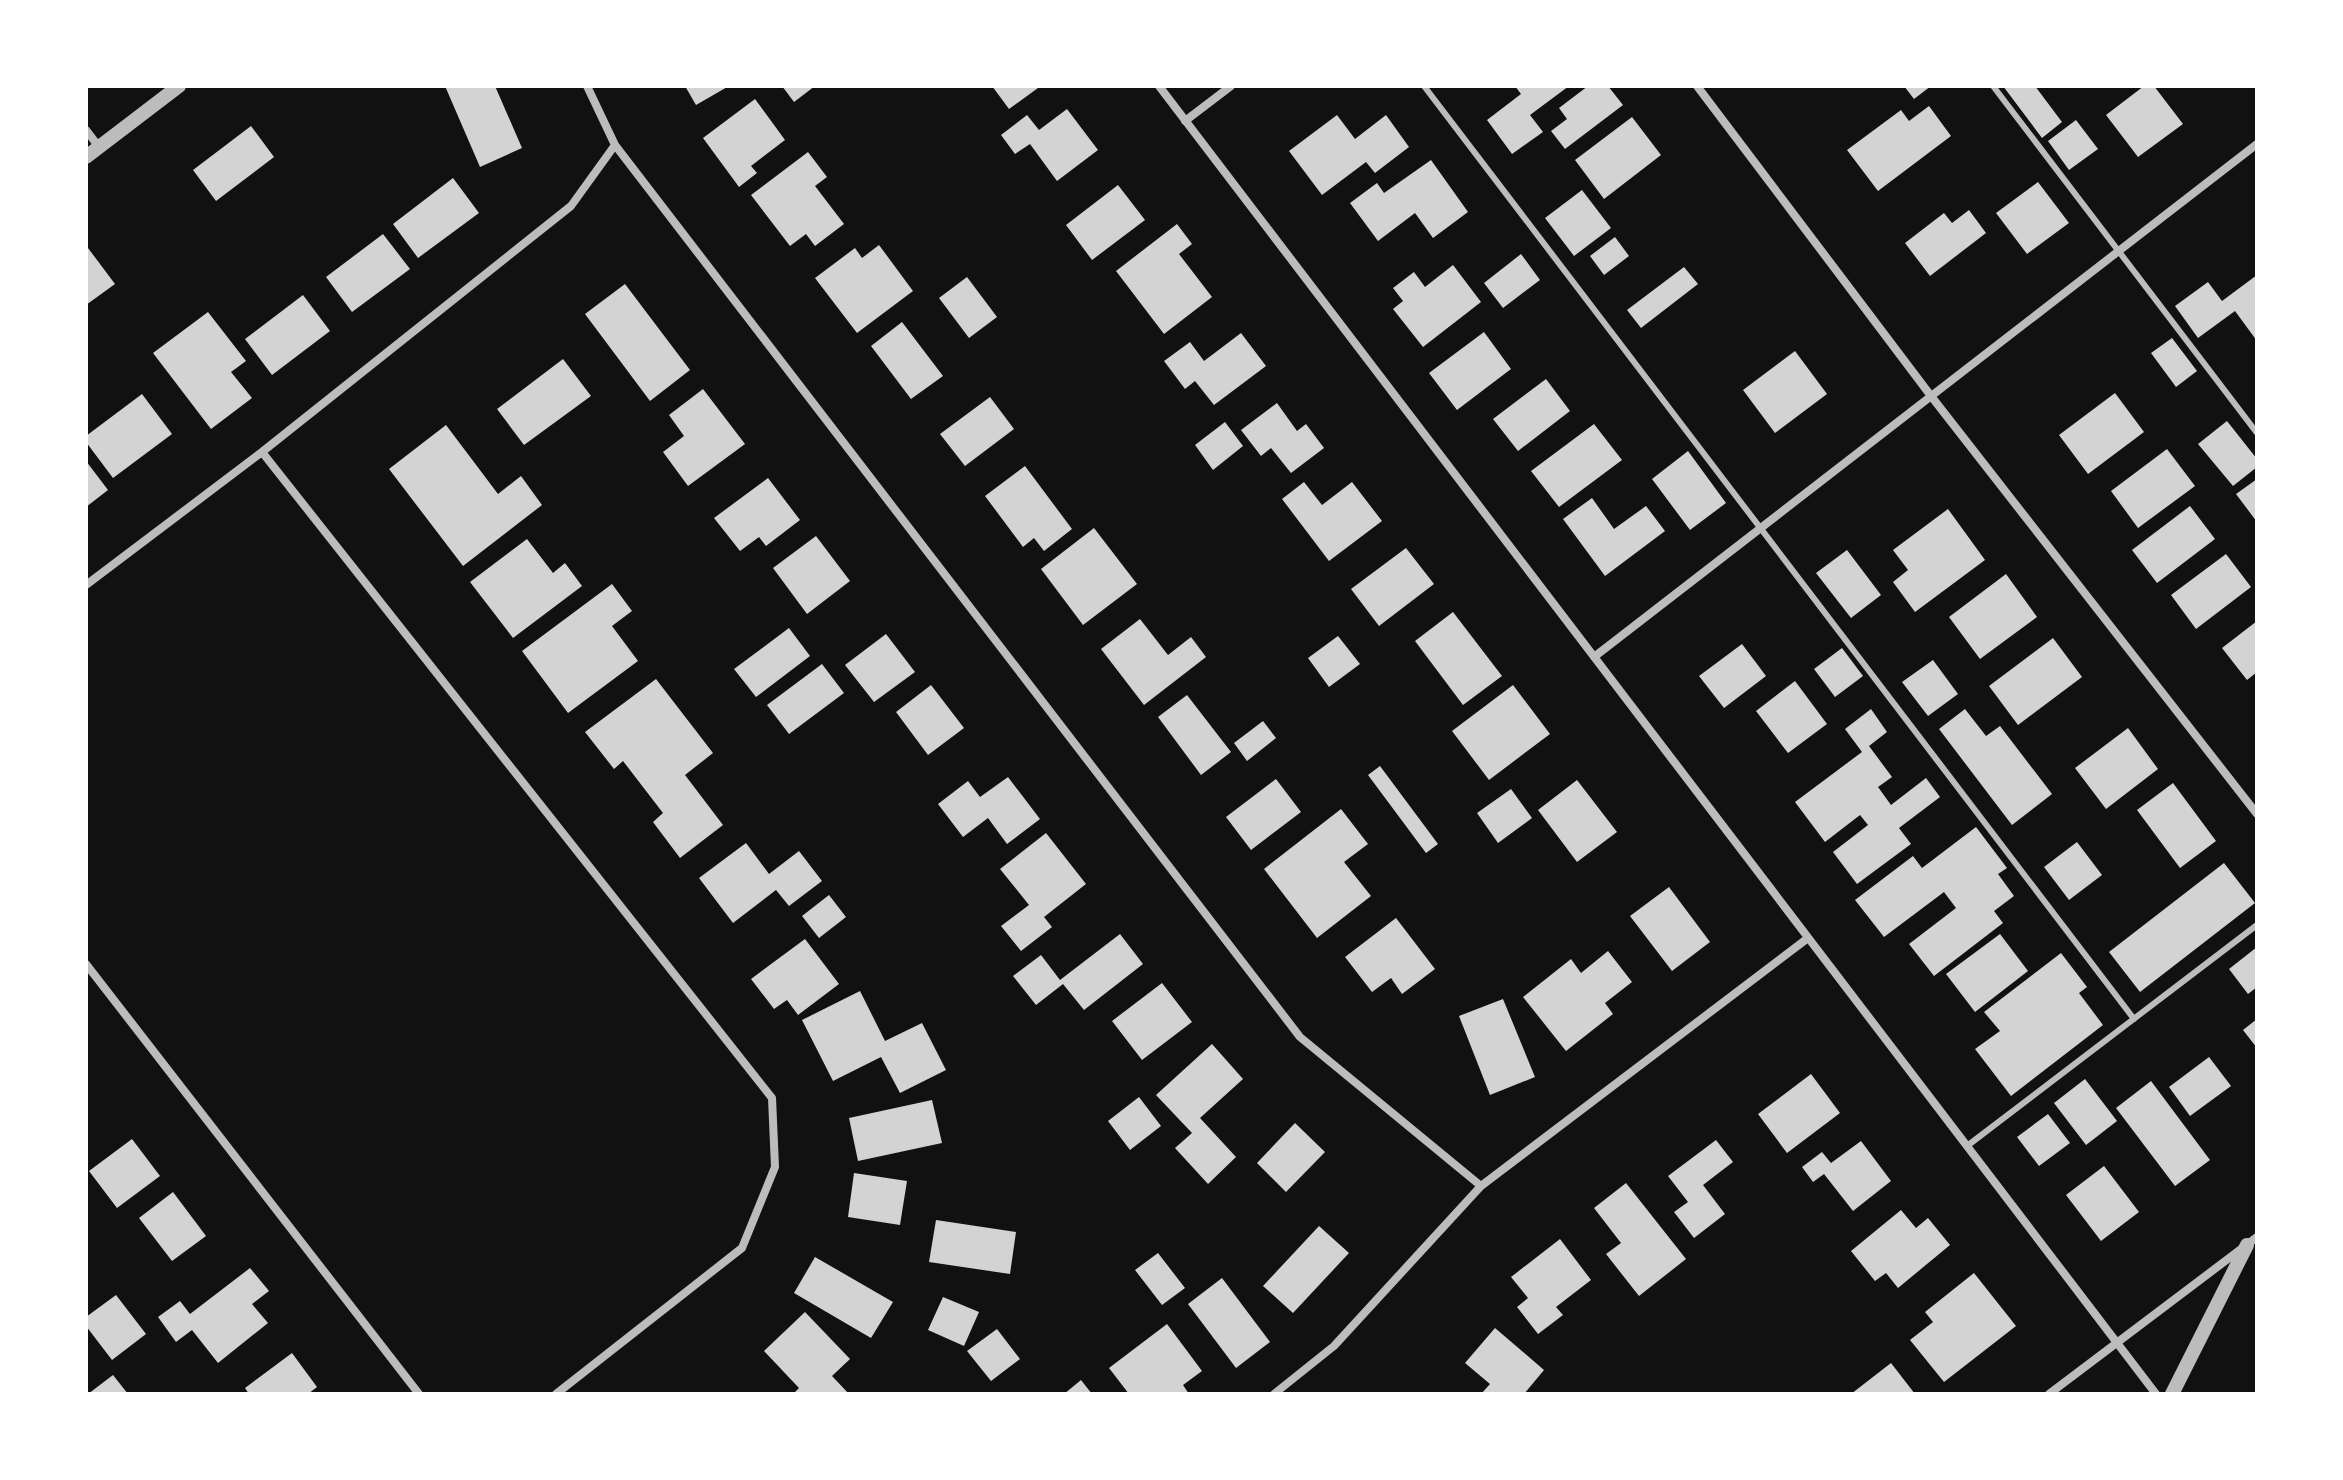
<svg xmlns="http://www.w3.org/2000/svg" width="2343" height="1480" font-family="Mulish,sans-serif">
<rect width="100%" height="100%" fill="#111"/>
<!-- building -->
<path fill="#d3d3d3" d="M445,86H495L522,148L480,167Z
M685,86H729L696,105Z
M782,86H815L794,102Z
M992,86H1037L1038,88L1009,109Z
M1515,86H1569L1530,115L1543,132L1512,154L1487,120L1521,94Z
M1588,86H1608L1623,105L1565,149L1551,131L1567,119L1559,108Z
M1904,86H1931L1914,99Z
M2003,86H2035L2062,122L2042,138Z
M2144,86H2154L2183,124L2138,157L2106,115Z
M755,99L785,140L751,166L757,173L739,187L703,138Z
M1929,106L1951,136L1878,191L1847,150L1901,110L1909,121Z
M1067,109L1098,150L1057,181L1030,144L1015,154L1001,135L1027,115L1039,130Z
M1337,115L1355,139L1386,115L1409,147L1375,173L1366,162L1322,195L1289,151Z
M1632,117L1661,155L1604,199L1575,160Z
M2076,120L2098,149L2069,170L2048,141Z
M251,126L274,157L216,201L193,170Z
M808,152L827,177L815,186L844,224L815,246L806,234L790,246L751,195Z
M1431,160L1468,212L1433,238L1415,213L1378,241L1350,203L1377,183L1384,193Z
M453,178L479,213L418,258L393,224Z
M2038,182L2069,223L2027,254L1996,213Z
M1118,185L1145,220L1092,260L1066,225Z
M1582,190L1611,228L1574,256L1545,218Z
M1969,210L1986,233L1930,276L1905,243L1944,213L1952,223Z
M1177,224L1192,244L1179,254L1212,297L1164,334L1116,271Z
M383,234L410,269L352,312L326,277Z
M1615,237L1629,256L1604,275L1590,256Z
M879,245L913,291L857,333L815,278L855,248L862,258Z
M88,248L115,284L86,305V250Z
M1521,254L1540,280L1503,308L1484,283Z
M1453,265L1481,302L1423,347L1393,309L1403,301L1393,288L1414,272L1425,287Z
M1684,267L1698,284L1641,328L1627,310Z
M2257,275V341L2235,311L2198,338L2175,306L2208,282L2222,301Z
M967,277L997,317L969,338L939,298Z
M625,284L690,370L650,401L585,314Z
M303,295L330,331L272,375L245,339Z
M208,312L246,361L231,372L252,398L211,429L153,353Z
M902,322L943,376L911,399L871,346Z
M1484,332L1511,369L1457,410L1429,373Z
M1241,333L1266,366L1214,405L1195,381L1185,389L1164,361L1190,342L1204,361Z
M2172,338L2197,371L2176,387L2151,353Z
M1795,351L1827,394L1775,433L1743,390Z
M563,359L591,396L524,445L497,409Z
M1546,379L1570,411L1518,451L1493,419Z
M703,389L745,444L688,486L663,452L684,436L669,415Z
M2115,393L2144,432L2088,474L2059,435Z
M142,394L172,434L113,478L86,442V436Z
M990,397L1014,429L965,466L940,434Z
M1277,403L1297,431L1306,424L1324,448L1291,473L1271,448L1261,456L1241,430Z
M2227,421L2257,459V467L2233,486L2198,444Z
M1225,422L1243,446L1213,470L1195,445Z
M1594,424L1622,460L1559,507L1531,471Z
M446,425L498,494L521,476L542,505L463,566L389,469Z
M2167,449L2195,486L2138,528L2111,491Z
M1688,451L1726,503L1690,530L1652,479Z
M86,461L108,490L86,507Z
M1025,466L1072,529L1044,551L1034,538L1023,547L985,496Z
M768,478L800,520L766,546L759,537L740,551L714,518Z
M2257,479V522L2236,494Z
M1304,482L1322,505L1352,482L1382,521L1329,561L1282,499Z
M1592,498L1614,529L1646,506L1665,531L1605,576L1563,519Z
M2190,506L2215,539L2157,583L2132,550Z
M1948,509L1985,560L1915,612L1893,582L1908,570L1893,550Z
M1094,528L1137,584L1083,625L1041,569Z
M816,536L850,581L807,614L773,568Z
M527,539L553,573L565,563L582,586L513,638L470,582Z
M1406,548L1434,584L1379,626L1351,589Z
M1847,550L1881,595L1851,618L1816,573Z
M2226,554L2251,587L2196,629L2171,595Z
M2006,574L2037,617L1980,659L1949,617Z
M612,584L632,611L612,626L638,661L568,713L522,651Z
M1453,612L1502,676L1463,705L1415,641Z
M1140,619L1168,655L1191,637L1206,657L1144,705L1101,649Z
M2257,621V672L2247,680L2222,648Z
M789,628L810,656L756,697L734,669Z
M886,634L915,672L874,702L845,665Z
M1338,636L1360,664L1329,687L1308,658Z
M2053,638L2082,677L2018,725L1989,686Z
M1742,644L1766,676L1724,708L1699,676Z
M1842,648L1863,676L1835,697L1814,669Z
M1933,660L1958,694L1928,716L1902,682Z
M822,664L844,693L789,734L767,705Z
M656,679L713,753L685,775L723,825L680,858L653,822L663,813L623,761L614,769L585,732Z
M1795,681L1827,724L1788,753L1756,711Z
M931,685L964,728L928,755L896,712Z
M1513,685L1550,734L1489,780L1452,731Z
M1187,695L1231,752L1201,775L1158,717Z
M1871,709L1887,732L1869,746L1892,777L1878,787L1891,805L1926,778L1940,797L1899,828L1911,844L1857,884L1833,852L1868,825L1860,815L1825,842L1795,802L1862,752L1845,729Z
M1965,709L1986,736L2000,726L2052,794L2012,825L1939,729Z
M1263,721L1276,738L1247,761L1234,743Z
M2128,728L2158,769L2106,809L2075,768Z
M1380,766L1438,844L1426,853L1368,775Z
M1008,777L1040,819L1007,844L988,818L963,837L938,804L968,781L980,797Z
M1276,779L1301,812L1251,850L1226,817Z
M1577,780L1617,832L1577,862L1538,810Z
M2173,783L2216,841L2180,868L2137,810Z
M1511,789L1532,818L1498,843L1477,813Z
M1341,809L1368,844L1344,862L1371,896L1317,938L1264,869Z
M1976,827L2007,868L1998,874L2014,896L1994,911L2003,923L1934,976L1909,944L1956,908L1944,892L1884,937L1855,900L1913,856L1922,868Z
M1046,833L1086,884L1044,917L1052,927L1021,951L1001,926L1029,905L1000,869Z
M2077,842L2102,875L2069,900L2044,867Z
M746,843L769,874L799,851L822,881L789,906L776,890L733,923L699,878Z
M2224,863L2255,903L2140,992L2109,952Z
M1669,887L1710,942L1672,971L1630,916Z
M829,895L846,917L819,938L802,916Z
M1396,918L1435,969L1402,994L1391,978L1372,992L1345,957Z
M1120,934L1143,964L1084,1010L1063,984L1036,1005L1013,976L1041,955L1060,980Z
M2000,934L2028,971L1975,1012L1946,974Z
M805,939L839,984L798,1015L787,1000L774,1009L751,979Z
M2257,947V987L2248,994L2229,969Z
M1608,951L1632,982L1605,1003L1613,1014L1566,1051L1523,997L1571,959L1581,973Z
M2061,953L2087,987L2079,993L2103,1025L2011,1096L1975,1049L2000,1031L1984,1012Z
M1162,983L1192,1022L1142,1060L1112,1021Z
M860,991L885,1041L922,1023L946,1070L900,1093L881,1057L833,1081L802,1020Z
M1503,999L1535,1077L1490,1095L1459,1016Z
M2257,1019V1048L2243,1030Z
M1212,1044L1243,1079L1200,1118L1236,1157L1208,1184L1175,1148L1192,1133L1156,1095Z
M2209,1057L2231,1086L2190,1116L2169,1087Z
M1811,1074L1840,1113L1787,1153L1758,1114Z
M2085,1079L2117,1121L2086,1145L2054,1103Z
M2151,1081L2210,1160L2175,1186L2116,1108Z
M1139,1097L1161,1126L1130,1150L1108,1121Z
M932,1100L942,1143L858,1161L849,1118Z
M2048,1114L2070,1143L2039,1166L2017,1137Z
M1295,1123L1325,1152L1286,1192L1257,1163Z
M132,1139L160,1176L117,1208L89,1171Z
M1716,1140L1733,1162L1703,1185L1725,1214L1694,1238L1674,1212L1688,1202L1668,1176Z
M1861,1141L1891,1181L1853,1211L1824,1174L1813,1182L1802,1167L1822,1152L1831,1163Z
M2104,1166L2139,1212L2101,1241L2066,1195Z
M854,1173L907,1181L900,1225L848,1217Z
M1626,1183L1686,1259L1639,1296L1606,1254L1621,1243L1594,1208Z
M173,1192L206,1236L172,1261L139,1218Z
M1901,1210L1916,1228L1928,1218L1950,1245L1898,1288L1886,1273L1875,1281L1851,1251Z
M936,1220L1016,1232L1010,1274L929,1262Z
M1319,1226L1349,1253L1293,1313L1263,1286Z
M1560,1239L1591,1280L1556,1307L1563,1315L1538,1334L1517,1307L1528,1298L1511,1277Z
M1158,1253L1185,1288L1162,1305L1135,1270Z
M815,1257L893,1302L871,1338L794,1293Z
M250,1268L269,1291L252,1304L268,1323L218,1363L192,1330L176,1342L158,1317L180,1301L190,1314Z
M1974,1273L2016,1326L1944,1382L1910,1340L1933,1322L1925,1312Z
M1222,1278L1270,1342L1236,1368L1188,1304Z
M116,1295L146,1334L112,1360L86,1326V1317Z
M943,1297L979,1312L964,1346L928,1330Z
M805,1312L850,1359L832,1376L849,1394H793L799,1388L764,1351Z
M1167,1324L1202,1371L1183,1385L1189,1394H1129L1109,1368Z
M1495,1328L1544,1370L1524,1394H1481L1490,1384L1465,1363Z
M997,1329L1020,1359L991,1381L967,1351Z
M292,1353L317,1387L308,1394H249L245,1388Z
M1891,1363L1915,1394H1851Z
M113,1375L128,1394H88Z
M1081,1380L1092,1394H1064Z"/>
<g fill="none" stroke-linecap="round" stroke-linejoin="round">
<!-- service -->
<path stroke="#bcbcbc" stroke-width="6" d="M1424,86L2134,1019
M1993,86L2257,433
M1967,1146L2257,925"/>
<!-- minor -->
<path stroke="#bcbcbc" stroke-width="8" d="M587,86L615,145L1300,1037L1481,1186
M1159,86L2156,1394
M1697,86L1931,396L2257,814
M1185,121L1231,86
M86,130L99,147
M262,452L772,1098L775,1167L742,1248L556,1394
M86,585L262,452L571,206L615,145
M1594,657L2257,144
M86,964L419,1394
M1274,1394L1334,1346L1481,1186L1808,938
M2049,1394L2257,1237"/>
<!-- tertiary -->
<path stroke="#bcbcbc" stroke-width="14" d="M86,157L179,86
M2172,1394L2247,1245"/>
</g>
<!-- border -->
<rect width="2343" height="1480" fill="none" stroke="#ffffff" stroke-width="176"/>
</svg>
